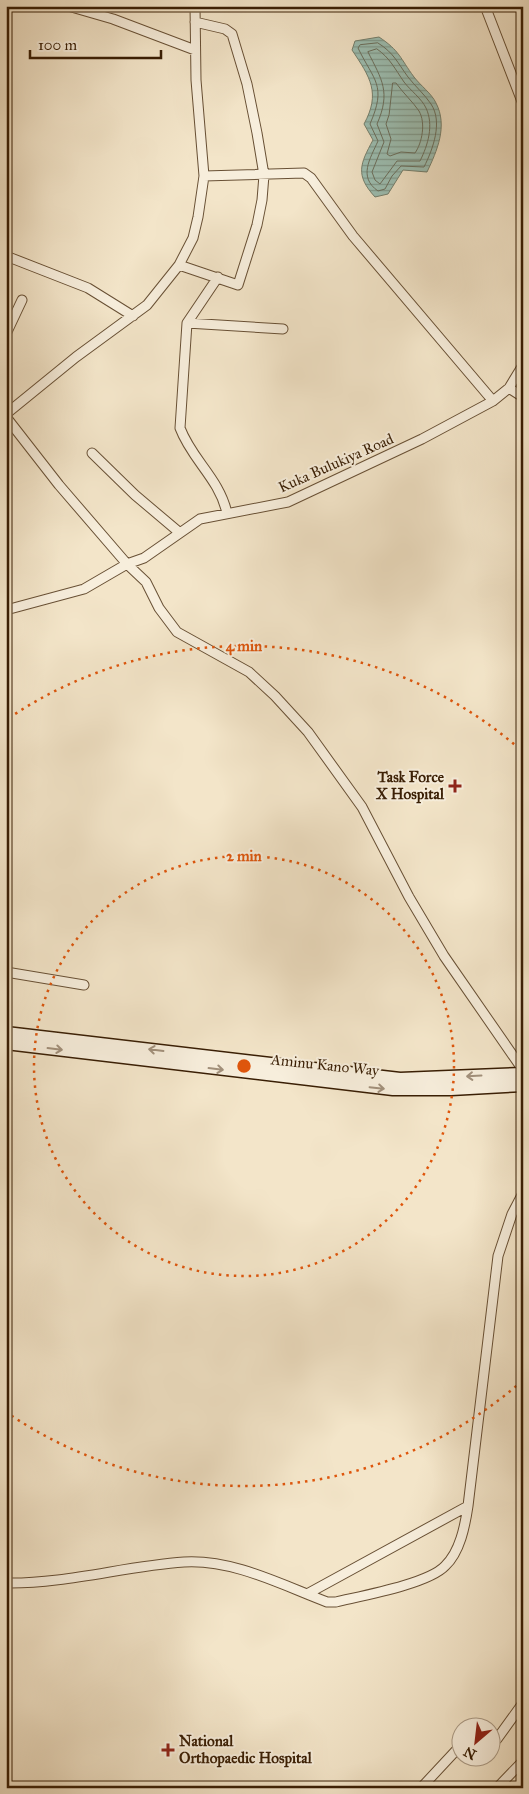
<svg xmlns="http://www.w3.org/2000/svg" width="529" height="1794" font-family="'IM FELL Great Primer',serif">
<defs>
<pattern id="water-rules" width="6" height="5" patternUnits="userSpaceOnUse" patternTransform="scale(1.25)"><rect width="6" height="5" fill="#9cbfb3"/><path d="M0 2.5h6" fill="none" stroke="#809b8f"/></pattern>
</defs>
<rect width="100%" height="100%" fill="#f3e5c9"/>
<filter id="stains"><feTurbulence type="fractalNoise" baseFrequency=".004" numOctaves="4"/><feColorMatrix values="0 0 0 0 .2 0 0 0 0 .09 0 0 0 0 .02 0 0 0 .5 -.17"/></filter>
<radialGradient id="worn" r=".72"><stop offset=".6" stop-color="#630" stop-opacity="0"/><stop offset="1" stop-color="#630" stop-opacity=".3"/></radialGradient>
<!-- water -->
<path fill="url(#water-rules)" stroke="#747f6d" d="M379,37C400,51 400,58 414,77C420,85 432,94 436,103C448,126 437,151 427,172L403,170L388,194L375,197C355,175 360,164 373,140L364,124C381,93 370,77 352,50L355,41Z"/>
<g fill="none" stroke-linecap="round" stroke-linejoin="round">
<!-- shore -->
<path stroke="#6a6e5c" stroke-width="1" d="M378,43C394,53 397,62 408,77C415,86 425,95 431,104C443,122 433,149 424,167L401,166L392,176L385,189L378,191C358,177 370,159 378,141L370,124C387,85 374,81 358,48L360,45Z
M377,49C390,58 395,69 404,82C410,90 422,99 426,108C434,125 428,145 420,161H397L380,184L375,180L372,172L384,142L377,124C391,92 382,80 368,52Z
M393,83H396C403,93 413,102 419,111C426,123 422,143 415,153L401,152L390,156L387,154L391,139L386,124L389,115Z"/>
<!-- street casing -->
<g stroke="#685035" stroke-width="11">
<path id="street" d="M68,6L113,19L195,50
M485,6L523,104
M204,176L304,173L311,178L353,236L493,401
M6,256L88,288L133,316
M179,265L238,285L257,225L262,200L264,175L257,133L247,84L232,34L225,29L195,22
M218,277L187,323L180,428C192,460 219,478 227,513
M187,323L283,329
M6,334L22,300
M509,388L523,397
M6,414L76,357L147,305L179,265L193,238L198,217L204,176L196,80L195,6
M6,417L59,485L127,564L146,582L159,608L177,632L249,672L275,696L308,732L362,807L409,897L444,956L523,1070
M92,453L135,495L180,533
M6,610L84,589L127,564L144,558L200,519L288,502L422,439L493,401L509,388L523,365
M6,972L84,985
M6,1583C66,1584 125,1566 184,1562C233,1559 282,1585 327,1602H336C361,1596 428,1584 445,1566C460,1552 465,1526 468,1506L498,1256L512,1214L523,1193
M307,1594L468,1506
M492,1741L497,1739L523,1703
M421,1788L462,1744
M497,1788L523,1761"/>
</g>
<!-- secondary casing -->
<g stroke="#391e04" stroke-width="15">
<path id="secondary" d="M6,1033L400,1079L523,1074
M6,1043L393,1089H451L523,1085"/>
</g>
<!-- street -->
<use href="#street" stroke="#f7eedc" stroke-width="9"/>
<!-- secondary -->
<use href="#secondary" stroke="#f7eedc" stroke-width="12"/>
</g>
<!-- one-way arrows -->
<defs><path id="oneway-shaft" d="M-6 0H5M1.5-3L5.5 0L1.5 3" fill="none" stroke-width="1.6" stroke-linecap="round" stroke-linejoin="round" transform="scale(1.25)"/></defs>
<g stroke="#a2907b">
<use href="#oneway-shaft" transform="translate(55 1049) rotate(7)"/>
<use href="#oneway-shaft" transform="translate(156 1050) rotate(-173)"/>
<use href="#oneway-shaft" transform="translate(216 1069) rotate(7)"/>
<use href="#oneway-shaft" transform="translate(474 1076) rotate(177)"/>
<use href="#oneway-shaft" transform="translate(377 1088) rotate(6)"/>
</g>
<!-- distance rings -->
<g fill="none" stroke="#df560c" stroke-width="2.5" stroke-dasharray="2.5 5">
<circle cx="244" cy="1066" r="210"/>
<path d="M522 1381A420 420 0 0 1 9 1414M9 718A420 420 0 0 1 522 751"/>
</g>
<!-- markers -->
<g fill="#8f2418" stroke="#f7eedc" stroke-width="2">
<path d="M452.5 778.5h5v5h5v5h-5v5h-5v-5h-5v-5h5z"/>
<path d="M165.5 1742.5h5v5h5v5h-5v5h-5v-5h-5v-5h5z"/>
</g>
<g text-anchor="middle" stroke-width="4" stroke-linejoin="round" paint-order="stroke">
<!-- street labels -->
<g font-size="15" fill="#391e04" stroke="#f7eedc">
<text transform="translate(336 463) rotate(-24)" y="5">Kuka Bulukiya Road</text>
<text transform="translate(325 1065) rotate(6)" y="5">Aminu Kano Way</text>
</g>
<!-- poi labels -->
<g font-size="15" font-weight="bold" fill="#391e04" stroke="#f7eedc" text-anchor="end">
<text x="444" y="782">Task Force<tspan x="444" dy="17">X Hospital</tspan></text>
<text x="179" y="1746" text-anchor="start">National<tspan x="179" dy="17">Orthopaedic Hospital</tspan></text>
</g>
</g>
<circle cx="244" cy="1066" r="8" fill="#df560c" stroke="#f7eedc" stroke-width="2.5"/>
<g font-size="15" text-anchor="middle" font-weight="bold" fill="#df560c" stroke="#f7eedc" stroke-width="4" stroke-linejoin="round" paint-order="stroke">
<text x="244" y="651">4 min</text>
<text x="244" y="861">2 min</text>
</g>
<!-- margin -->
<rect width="529" height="1794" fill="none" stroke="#f3e5c9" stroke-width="25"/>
<rect x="8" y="8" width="514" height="1779" fill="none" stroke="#391e04" stroke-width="2.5"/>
<rect x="12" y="12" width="504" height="1769" fill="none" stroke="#391e04"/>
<!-- north arrow -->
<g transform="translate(476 1742) rotate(208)"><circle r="24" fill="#f7eedc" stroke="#ab9b86"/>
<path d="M0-4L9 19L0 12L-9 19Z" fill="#8f2418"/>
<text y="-8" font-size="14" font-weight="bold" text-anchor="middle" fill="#391e04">N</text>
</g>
<!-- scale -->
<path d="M30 50v8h131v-8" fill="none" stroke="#391e04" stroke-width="2.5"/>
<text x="38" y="50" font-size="15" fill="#391e04" stroke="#f7eedc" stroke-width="4" paint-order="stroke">100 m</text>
<rect width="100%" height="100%" filter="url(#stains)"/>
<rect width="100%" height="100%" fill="url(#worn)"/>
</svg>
